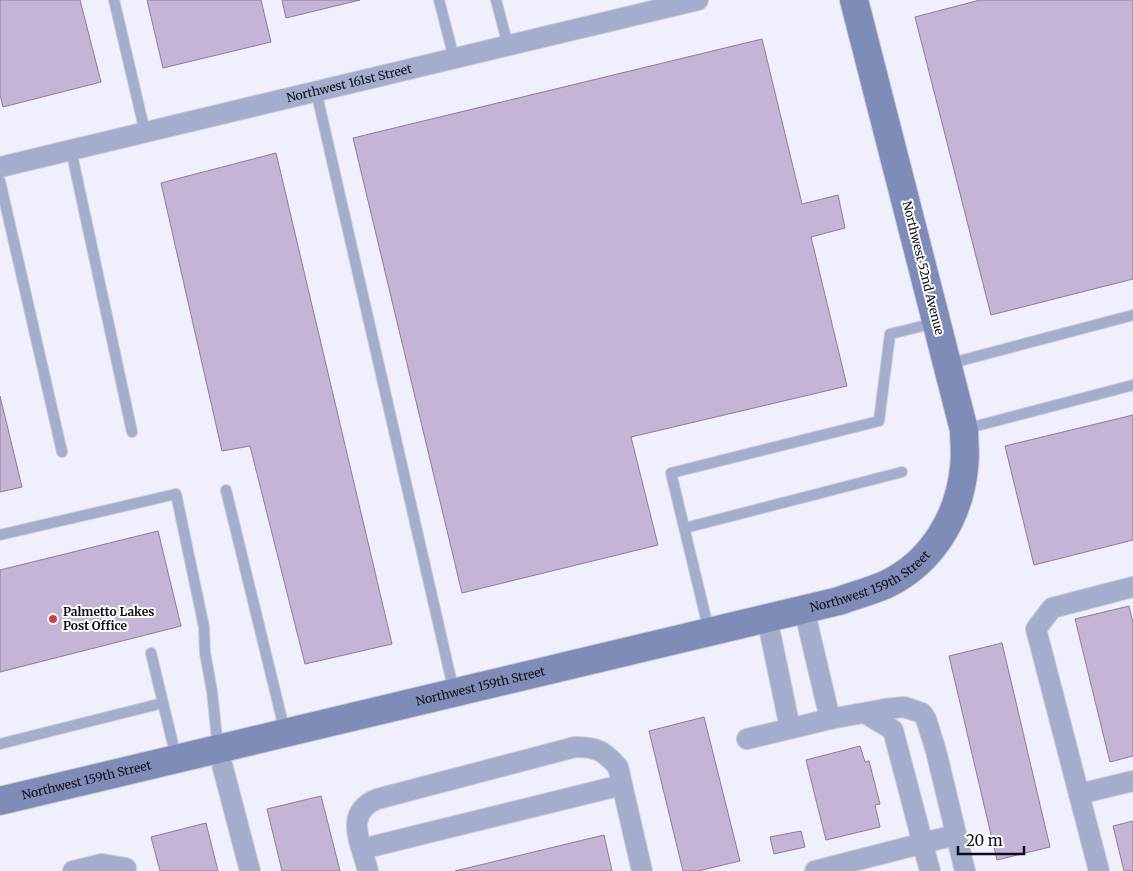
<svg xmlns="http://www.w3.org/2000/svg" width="1133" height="871" font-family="Merriweather,serif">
<rect width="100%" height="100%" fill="#f0effe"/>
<!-- building -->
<path fill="#c5b4d5" stroke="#8d7d9c" d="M0,0H80L101,82L3,107L0,95Z
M147,0H261L271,42L163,68Z
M282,0H360L286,18Z
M980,0H1133V279L991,315L915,17Z
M762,39L802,204L838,195L845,228L811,237L847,386L631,437L658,545L462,593L353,138Z
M276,153L392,644L305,664L250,446L222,451L161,183Z
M0,396L22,487L0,492Z
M1133,415V540L1034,565L1005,446Z
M158,531L181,626L0,672V570Z
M1129,606L1133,623V756L1110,762L1075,619Z
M1002,643L1050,847L997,860L949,656Z
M704,717L740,861L698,871H683L649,731Z
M860,746L865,762L869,761L880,804L875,805L880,827L826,840L806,760Z
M321,796L340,871H282L267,809Z
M1133,821V871H1124L1113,826Z
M206,823L218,871H160L151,837Z
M801,831L805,847L774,854L770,837Z
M604,835L612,871H455Z"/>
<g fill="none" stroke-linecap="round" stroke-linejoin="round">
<!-- lane casing -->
<g stroke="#cccbd9" stroke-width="12">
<path id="lane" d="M114,0L145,132
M439,0L454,58
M496,0L508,45
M316,91L454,692
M71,150L132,432
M0,181L62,452
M948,364L1133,315
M965,429L1133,385
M226,490L285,732
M685,528L902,472
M0,535L176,494L204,627L205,653L212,691L218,748
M709,631L671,473L879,421L890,334L935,323
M151,653L176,757
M0,744L163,703"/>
</g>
<!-- street casing -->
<g stroke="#cccbd9" stroke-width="22">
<g id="street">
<path id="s1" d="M0,167L698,0"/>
<path d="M804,609L830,719"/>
<path d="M767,618L790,728"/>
<path d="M865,713L893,730L930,871"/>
<path d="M747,739L830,719L885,709L904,707L922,713L926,719L936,751L965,871"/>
<path d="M218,749L250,871"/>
<path d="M1079,794L1133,781"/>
<path d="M362,849L622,785"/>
<path d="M73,871L102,864L126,868V871"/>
<path d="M368,871C361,843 343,813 377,799L575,747C597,747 604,751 618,767L642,871"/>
<path d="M815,871L955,835"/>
<path d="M1099,871L1036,629L1052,608L1133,587"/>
</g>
</g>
<!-- secondary casing -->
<g stroke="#cccbd9" stroke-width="30">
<g id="secondary">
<path id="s2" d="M0,801L839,601C855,595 872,591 887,584C932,562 959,517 964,468C966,456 964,442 964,430L854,0"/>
</g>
</g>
<!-- lane -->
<use href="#lane" stroke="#a4adcb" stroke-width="10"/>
<!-- street -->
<use href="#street" stroke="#a4adcb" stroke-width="20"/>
<!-- secondary -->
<use href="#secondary" stroke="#7f8cb8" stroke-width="28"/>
</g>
<!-- markers -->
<circle fill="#d04048" stroke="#fefefe" stroke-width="2" cx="53" cy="619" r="5"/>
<g text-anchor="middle" stroke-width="4" stroke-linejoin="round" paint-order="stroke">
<!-- street labels -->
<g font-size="12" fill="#0e0c18" stroke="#fefefe">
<text dy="4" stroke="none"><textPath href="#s1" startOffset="359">Northwest 161st Street</textPath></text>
<text transform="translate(923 268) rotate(76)" y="4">Northwest 52nd Avenue</text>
<text dy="4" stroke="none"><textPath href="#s2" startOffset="899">Northwest 159th Street</textPath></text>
<text dy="4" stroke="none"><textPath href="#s2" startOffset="494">Northwest 159th Street</textPath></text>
<text dy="4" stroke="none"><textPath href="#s2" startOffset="89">Northwest 159th Street</textPath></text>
</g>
<!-- poi labels -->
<g font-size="12" font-weight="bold" fill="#0e0c18" stroke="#fefefe" text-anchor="start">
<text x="63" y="616">Palmetto Lakes<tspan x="63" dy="14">Post Office</tspan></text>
</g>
</g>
<!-- scale -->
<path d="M958 846v8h66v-8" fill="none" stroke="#0e0c18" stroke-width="2.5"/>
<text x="966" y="846" font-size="15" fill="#0e0c18" stroke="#fefefe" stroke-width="4" paint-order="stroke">20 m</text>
</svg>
